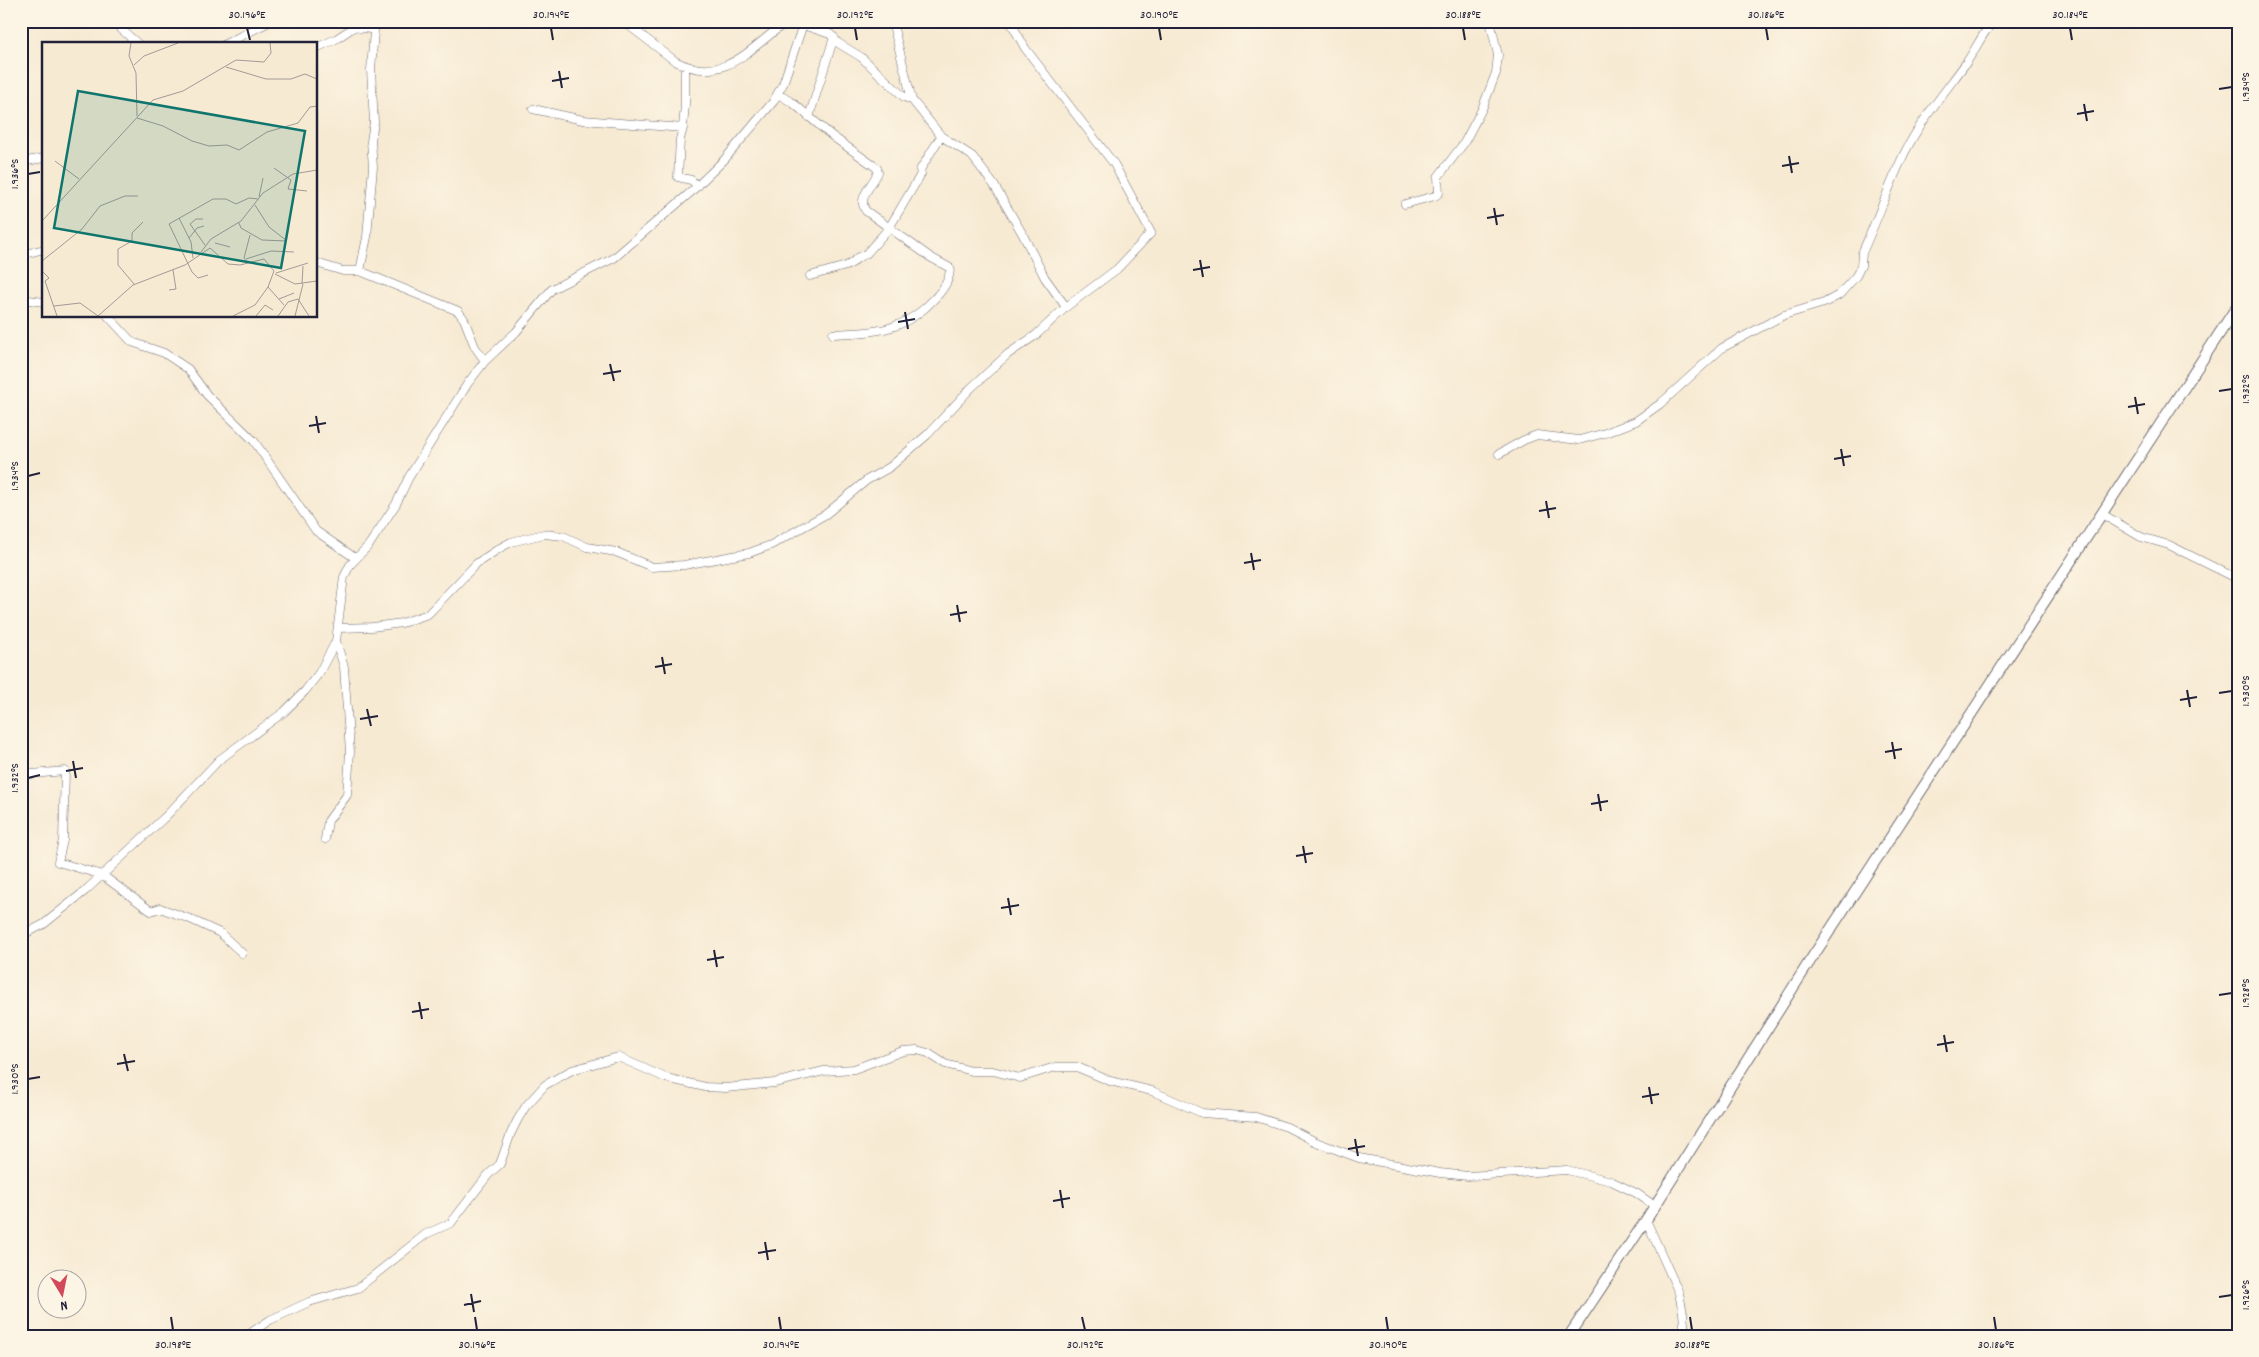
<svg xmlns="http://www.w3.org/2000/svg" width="2259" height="1357" font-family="Dekko,sans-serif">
<rect width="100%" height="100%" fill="#fcf5e5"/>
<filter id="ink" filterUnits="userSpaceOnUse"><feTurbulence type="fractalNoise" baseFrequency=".02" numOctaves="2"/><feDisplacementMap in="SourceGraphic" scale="10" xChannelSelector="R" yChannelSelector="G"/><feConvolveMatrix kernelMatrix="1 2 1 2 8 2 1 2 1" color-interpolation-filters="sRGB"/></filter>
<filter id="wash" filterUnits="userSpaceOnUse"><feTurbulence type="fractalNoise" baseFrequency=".0096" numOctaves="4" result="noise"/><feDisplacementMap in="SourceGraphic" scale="20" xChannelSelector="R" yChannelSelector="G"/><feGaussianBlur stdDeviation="1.12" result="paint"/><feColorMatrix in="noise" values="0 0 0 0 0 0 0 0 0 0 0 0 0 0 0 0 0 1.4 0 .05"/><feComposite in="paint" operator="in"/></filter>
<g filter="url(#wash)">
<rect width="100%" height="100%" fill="#f7ead3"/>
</g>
<g filter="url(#ink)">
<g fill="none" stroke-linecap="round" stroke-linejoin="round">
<!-- street casing -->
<g stroke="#6d6870" stroke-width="9">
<path id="street" d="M112,21L138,44
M351,21C357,33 364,25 374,31L371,70L374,122L371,141L373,167L367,237L360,271
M623,21L675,61C725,87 751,46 788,21
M892,21L912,100L941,136L972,156L994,185L1022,233L1045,278L1066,307
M803,25L830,34L838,43L861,57L904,97L912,100
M225,44L271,21
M316,48L336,39L354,27
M685,66V104L683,128L680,139L678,177L691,180L698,186
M778,94L793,103L832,136L877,168L878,172C873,185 856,198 866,211L930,257L950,268C950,280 943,290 935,298C904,332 876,332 833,334
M533,109L583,120L683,128
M809,117L834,37
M21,162L44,158
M1405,204L1435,196L1439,193L1438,177L1464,143L1482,109L1496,73L1498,55L1490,21
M21,255L44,249
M316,263L343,271H360L458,311L464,319L475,347L485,361
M810,276L846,266L852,263L857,258L866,254L889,228L921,174L920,170L941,136
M21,299L44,302
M108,316L132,342L164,353L188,369L207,395L254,441L316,531L355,558
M1499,454L1524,440L1537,435L1579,440L1605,433L1636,421L1660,404L1722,348L1784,315L1824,303L1839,295L1856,276L1861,266L1862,253C1877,220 1889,186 1904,154C1921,120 1944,93 1966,63C1976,49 1982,34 1993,21
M2102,514L2141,537L2169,545L2238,579
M339,628L372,627L402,623L428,614L477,563L500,548L511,542L544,534L563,536L587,547L616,552L652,567L684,565L749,553L771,545L826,514L867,480L890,467L927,435L971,388L1008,354L1036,335L1066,307L1117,269L1151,233L1114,164L1025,48L1010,21
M21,775L65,771L63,840L58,862L102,875L151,911L160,908L190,919L220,933L242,953
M325,839L328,821L347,795L350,752L344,667L336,641
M21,936L44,924L85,891L166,816L219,760L284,712L305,691L319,673L336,641L344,577L350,565L369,545L396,504L409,477L468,383L485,361L516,332L552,289L614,258L691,192L724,160L773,102L783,84L804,21
M1646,1220L1679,1293L1683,1313L1685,1336
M246,1336L270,1320L309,1302L358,1288L426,1234L451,1223L488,1175L500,1164L511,1133L518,1119L526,1106L545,1085L572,1070L618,1057L666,1078L705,1087L726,1088L774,1083L824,1071L854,1069L903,1051L917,1050L928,1053L945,1064L972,1071H993L1020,1078L1055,1067H1077L1110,1081L1152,1091L1202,1113L1256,1117L1287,1127L1316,1142L1359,1158L1440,1173L1468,1176L1567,1170L1611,1181L1636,1193L1655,1206"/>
</g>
<!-- secondary casing -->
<g stroke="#6d6870" stroke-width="12">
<path id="secondary" d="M1569,1336L1646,1220L1808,964L2238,305"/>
</g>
<!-- street -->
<use href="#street" stroke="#fff" stroke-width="8"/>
<!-- secondary -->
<use href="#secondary" stroke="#fff" stroke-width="10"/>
</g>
</g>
<!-- ticks -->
<path fill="none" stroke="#22223b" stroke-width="2" d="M247,28L250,40M551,28L553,40M855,28L857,40M1159,28L1161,40M1463,28L1465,40M1766,28L1768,40M2070,28L2072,40M559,71L562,88M552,81L569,78M2219,89L2232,87M2084,104L2087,121M2077,114L2094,111M1789,156L1792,173M1782,166L1799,163M28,174L40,172M1494,208L1497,225M1487,218L1504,215M1200,260L1203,277M1193,270L1210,267M905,312L908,329M898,322L915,319M610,364L614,381M603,374L621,371M2219,391L2232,389M2135,397L2138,414M2128,407L2145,404M316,416L319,433M309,426L326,423M1841,449L1844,466M1834,459L1851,456M28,476L40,473M1546,501L1549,518M1539,511L1556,508M1251,553L1254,570M1244,563L1261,560M957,605L960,622M950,615L967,612M662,657L665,674M655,667L672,664M2187,690L2190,707M2219,693L2232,691M2180,700L2197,697M367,709L371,726M360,719L378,716M1892,742L1895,759M1885,752L1902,749M73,761L76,778M66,771L83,768M28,778L40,775M1598,794L1601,811M1591,804L1608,801M1303,846L1306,863M1296,856L1313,853M1008,898L1011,915M1001,908L1019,905M714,950L717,967M707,960L724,957M2219,995L2232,993M419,1002L422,1019M412,1012L429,1009M1944,1035L1947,1052M1937,1045L1954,1042M124,1054L128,1071M117,1064L135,1061M28,1079L40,1077M1649,1087L1652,1104M1642,1097L1659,1094M1355,1139L1358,1156M1348,1149L1365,1146M1060,1190L1063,1208M1053,1201L1070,1198M765,1242L768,1260M758,1253L776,1250M471,1294L474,1312M2219,1297L2232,1295M464,1305L481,1301M171,1317L173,1330M475,1317L477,1330M779,1317L781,1330M1082,1317L1085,1330M1386,1317L1388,1330M1690,1317L1692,1330M1994,1317L1996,1330"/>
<!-- overview -->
<g transform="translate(42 42)">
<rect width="275" height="275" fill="#f7ead3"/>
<path fill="none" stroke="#a29a96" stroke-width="1" d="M89,1L87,14L94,31L95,74M92,23L102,14L136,1M184,25L224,37H249L263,32L275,37M95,76L121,84L150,99L167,104L185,103L197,108L225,90L256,81L268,65L275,64M13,119L37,137M232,126L249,138L246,147L265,149M217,155L221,136M137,176L149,200L151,216M161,177H154L148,182L163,203M0,179L111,58L141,49L194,18L222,20L229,11L228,1M197,181L199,186L220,198L245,199L227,185L213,163M147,196L155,186L162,184M173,201L188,205M159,210L169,197L199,179L221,151L251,132L275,128M204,217L229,209L252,210M0,219L40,187L58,164L83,154H96M206,221L202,216L208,193M0,229L7,236L3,239L15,274M234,231L266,221M233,232L253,242L275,239M166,233L156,236L150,230L127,182L171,157H184L194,162L207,156L216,157M92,242L76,223V207L90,199V191L101,180M260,242L261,224M226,245L242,263M127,248L134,247L131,228M237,257L252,251M12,264L38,261L56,274M56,274L91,243L143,223L168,206L186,222L198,223L222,217L232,229L226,245L213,263L191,274M214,274L223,263L231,268M236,274L246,260L256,257L267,274M253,274L261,242"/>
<path fill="#0f766e" fill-opacity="0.15" stroke="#0f766e" stroke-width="2.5" d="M36,49L263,89L239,226L12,186Z"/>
<rect width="275" height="275" fill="none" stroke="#22223b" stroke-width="2.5"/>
</g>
<!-- margin -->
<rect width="2259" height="1357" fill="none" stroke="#fcf5e5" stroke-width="55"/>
<!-- north arrow -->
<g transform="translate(62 1294) rotate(170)"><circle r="24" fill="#fcf5e5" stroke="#a5a1a1"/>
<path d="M0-4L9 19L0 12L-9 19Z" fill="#d1495b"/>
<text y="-8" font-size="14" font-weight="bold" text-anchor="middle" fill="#22223b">N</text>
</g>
<rect x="28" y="28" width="2204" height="1302" fill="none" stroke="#22223b" stroke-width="2"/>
<g font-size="12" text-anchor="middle" fill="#22223b">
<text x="247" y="18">30.196°E</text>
<text x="551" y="18">30.194°E</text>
<text x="855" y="18">30.192°E</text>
<text x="1159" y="18">30.190°E</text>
<text x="1463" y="18">30.188°E</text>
<text x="1766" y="18">30.186°E</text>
<text x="2070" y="18">30.184°E</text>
<text transform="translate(2245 87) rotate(-90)" y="4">1.934°S</text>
<text transform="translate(14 174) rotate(-90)" y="4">1.936°S</text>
<text transform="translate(2245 389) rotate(-90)" y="4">1.932°S</text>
<text transform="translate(14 476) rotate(-90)" y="4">1.934°S</text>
<text transform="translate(2245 691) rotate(-90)" y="4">1.930°S</text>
<text transform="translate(14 778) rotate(-90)" y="4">1.932°S</text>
<text transform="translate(2245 993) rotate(-90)" y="4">1.928°S</text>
<text transform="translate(14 1079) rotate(-90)" y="4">1.930°S</text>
<text transform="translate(2245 1295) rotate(-90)" y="4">1.926°S</text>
<text x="173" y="1348">30.198°E</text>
<text x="477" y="1348">30.196°E</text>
<text x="781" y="1348">30.194°E</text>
<text x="1085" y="1348">30.192°E</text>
<text x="1388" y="1348">30.190°E</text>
<text x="1692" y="1348">30.188°E</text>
<text x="1996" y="1348">30.186°E</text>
</g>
</svg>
